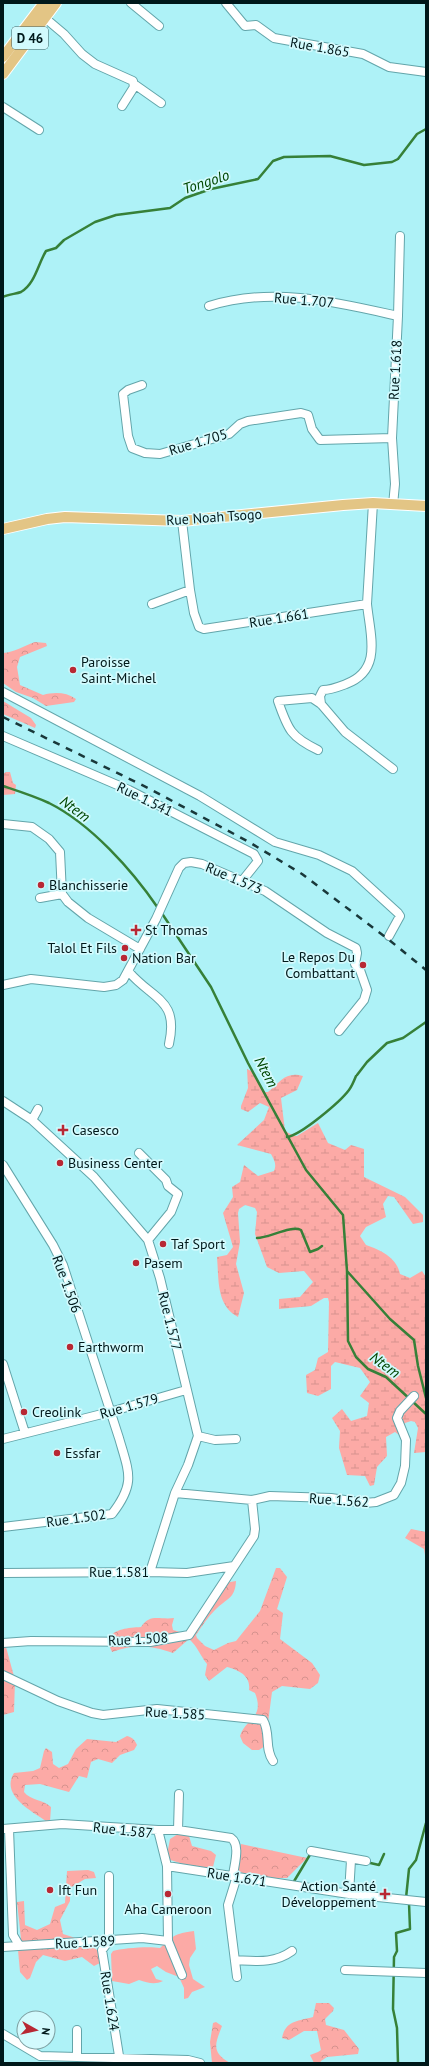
<svg xmlns="http://www.w3.org/2000/svg" width="429" height="2066" font-family="'PT Sans',sans-serif">
<defs>
<pattern id="forest-crowns" width="20" height="18" patternUnits="userSpaceOnUse"><rect width="20" height="18" fill="#fcaaa6"/><path d="M2 6a3 3 0 1 1 6 0M12 15a3 3 0 1 1 6 0" fill="none" stroke="#d6928e"/></pattern>
<pattern id="wetland-marsh" width="20" height="14" patternUnits="userSpaceOnUse"><rect width="20" height="14" fill="#fcaaa6"/><path d="M1 5h8M5 5V1M11 12h8M15 12V8" fill="none" stroke="#d6928e"/></pattern>
</defs>
<rect width="100%" height="100%" fill="#aef2f7"/>
<!-- green -->
<path fill="#fcaaa6" d="M194,1931L196,1949L190,1958L189,1965L193,1979L205,1987L192,1992L188,1998L184,1999V1988L179,1977L166,1972L157,1966L151,1969L156,1979L163,1981C155,1985 148,1983 139,1980L129,1984L112,1981L111,1954L113,1951C122,1948 150,1946 160,1948C174,1935 174,1934 194,1931Z"/>
<!-- forest -->
<path fill="url(#forest-crowns)" d="M35,642L46,643L47,646L20,657L17,667L20,685L43,695C54,692 66,692 76,699L74,702L46,706L33,698L16,692L3,683V653C14,652 24,646 35,642Z
M3,701L31,718L36,725L35,728L3,714Z
M276,1568H280L287,1577L278,1606L277,1609L283,1613L280,1639L312,1663L320,1675L318,1683L310,1689L282,1686L272,1692L265,1746L259,1750H252L243,1743L240,1736C246,1718 265,1718 255,1693L249,1690C251,1676 239,1670 227,1667L209,1681L205,1675L207,1664C200,1655 197,1646 189,1639L173,1653C150,1645 135,1644 112,1652L107,1640C115,1628 128,1628 141,1627C150,1613 159,1620 174,1618L172,1625L173,1630L187,1634L219,1584L236,1581C235,1599 227,1598 215,1610C208,1617 202,1626 196,1635L197,1638L205,1646L214,1650L228,1643L236,1641L260,1611Z
M3,1636L15,1680L14,1712L3,1715Z
M127,1736C132,1737 135,1740 137,1745L134,1750L120,1755L112,1763L98,1759L91,1762L87,1778L79,1776L69,1792L40,1784L25,1785L24,1792C30,1800 44,1800 51,1807L50,1822L46,1821C32,1811 0,1795 14,1773L33,1771L40,1768L44,1751L46,1748L52,1752L53,1764L59,1768L68,1764L76,1749L87,1739L116,1742Z
M185,1832L189,1836L192,1846L211,1851L216,1855L213,1867C201,1873 182,1863 170,1860L167,1855L170,1839L178,1834Z
M241,1844L307,1858L287,1878C275,1878 245,1878 238,1870Z
M88,1870L94,1872L96,1878L85,1879L70,1888V1901L60,1920L63,1934L85,1941L101,1953L100,1963L94,1966L82,1957L65,1961L43,1955L36,1962L30,1978L27,1980L20,1972L18,1950L21,1939L17,1902L24,1901L25,1925L37,1930L50,1924L55,1907L65,1903L67,1871Z
M316,2003H329L334,2008L333,2011L325,2019L326,2025L344,2030L359,2049L358,2054L327,2057L321,2061L320,2063H314L310,2055L318,2052L321,2050L317,2031H304L289,2040L282,2038C285,2021 298,2021 313,2017Z
M216,2022L222,2026C215,2044 211,2052 230,2063H212L210,2042L213,2023Z"/>
<!-- wetland -->
<path fill="url(#wetland-marsh)" d="M6,772H10L13,783L16,785L15,794L3,795V774Z
M247,1069L253,1072L265,1092H268C281,1081 286,1071 303,1076L297,1090L281,1098L285,1131L294,1136H297L318,1123L328,1143L345,1150L351,1145L364,1149V1177L405,1197L423,1215V1222L413,1224L394,1197L388,1196L383,1204L386,1217L366,1227L360,1236L366,1245C381,1250 397,1258 400,1274L410,1278L422,1271L426,1277V1452L414,1453L418,1428L415,1422L411,1421L405,1423L406,1440L395,1432L386,1437L387,1456L377,1467L374,1485L370,1486L365,1476L347,1475L339,1448L340,1431L332,1418L342,1409L351,1421L367,1416L369,1403L360,1396L370,1382L360,1368L335,1362L331,1366V1389L318,1396L307,1393L306,1375L315,1370L318,1358L328,1352L329,1302L328,1298H324L311,1306L279,1309V1299L300,1297L313,1282L304,1271L279,1273L267,1267L255,1234L257,1212L255,1208L245,1205L239,1209L238,1213L240,1242L236,1264L244,1293L238,1317C216,1305 219,1280 217,1257L227,1255L233,1247L223,1213L233,1197L232,1187L240,1182L244,1165L258,1176L274,1171C277,1164 274,1160 271,1154L237,1145L264,1120L269,1107L260,1103L248,1112L241,1109V1106L248,1088Z
M411,1529L426,1532V1561L424,1549L405,1538Z"/>
<g fill="none" stroke-linecap="round" stroke-linejoin="round">
<!-- stream -->
<path stroke="#368038" stroke-width="2.5" d="M3,297C9,294 16,294 21,292C35,284 38,264 46,251L56,248L64,240L95,222L116,215L170,208L185,198L211,189L258,179L273,161L284,157L330,156L364,165L392,162L398,159L417,134L426,129
M3,786C18,791 34,796 49,803C91,824 132,870 158,908
M161,912L211,987L248,1063L306,1170L343,1215L347,1271L348,1341L356,1357L368,1369L386,1377L426,1414
M357,1075L367,1062L387,1043L403,1038L426,1022
M287,1137C301,1135 340,1102 349,1090C352,1086 354,1081 356,1076
M257,1238C269,1238 291,1225 301,1230L310,1252L318,1249L322,1246
M347,1271L390,1319L414,1340L418,1366L426,1398
M366,1862L379,1865L384,1854
M293,1883L311,1853
M406,1898L409,1869L416,1860L426,1823
M398,2063L397,2028L393,2009L394,1957L397,1951L396,1933L410,1929L409,1903"/>
<!-- minor casing -->
<g stroke="#63a5aa" stroke-width="10">
<path id="minor" d="M131,3L159,26
M226,3L245,26L256,25L274,38L363,54L389,67L426,72
M45,18L64,34L82,54L95,64L133,81L134,87L122,106
M134,84L161,103
M3,107L39,130
M209,306C272,286 336,302 398,316
M142,385L128,390L123,394L128,436L132,448L145,453L160,454L229,434L240,424L248,421L301,413L308,415L312,429L320,440L392,438
M393,505L395,484L392,438L398,316L400,236
M182,521L190,590L194,613L199,627L204,629L367,604L373,503
M152,604L190,590
M3,692L200,796L275,842L319,855L352,871L398,913L400,916L389,936
M321,704L320,696L323,690C331,690 338,687 346,684C383,670 370,635 367,604
M3,736L129,790L254,854L258,861L242,881
M318,750C291,737 288,730 278,701L312,698L321,704L345,732L393,769
M3,824L32,827L49,839L60,852L62,894L68,902L88,918L140,949
M40,898L62,894
M129,972C153,1000 179,999 169,1044
M3,985L31,979L104,987L116,985L123,980L156,919L179,868L184,863L191,862L202,864L265,891L327,933L356,948L357,953L355,964L360,970L367,990L364,1000L339,1031
M3,1101L32,1120L94,1177L148,1240L160,1278L198,1436L188,1465L175,1493L150,1572
M32,1120L38,1109
M139,1153L166,1180L168,1186L178,1194L171,1212L148,1240
M3,1165L53,1245L63,1265L119,1438C129,1473 136,1483 112,1514L3,1527
M3,1364L25,1433
M198,1436L215,1440L236,1439
M3,1439L110,1412L186,1390
M175,1493L252,1500L270,1496L331,1498L365,1503L376,1502L394,1495L401,1483L405,1466L406,1440L397,1418L400,1411L414,1396
M3,1573L150,1572L187,1573L234,1566
M3,1643L31,1641L150,1642L189,1635L254,1536L255,1529L252,1500
M3,1675L58,1701L92,1713L103,1715L157,1709L263,1720C271,1733 264,1748 273,1761
M3,1829L62,1824L158,1830L167,1866L168,1941L182,1975
M9,1829L13,1935L19,1945
M158,1830H178L231,1838C241,1845 234,1865 233,1876
M178,1830L179,1794
M311,1851L366,1861
M167,1866L349,1894L426,1902
M109,1876V1941L102,1950L120,2062
M349,1894L351,1860
M3,1947L142,1938L168,1941
M235,1960C256,1961 274,1964 292,1951
M345,1970L426,1973
M237,1977L228,1905L237,1876
M77,2030V2057
M3,2034L40,2056L188,2060L200,2063"/>
</g>
<!-- major casing -->
<g stroke="#fff" stroke-width="12">
<path id="major" d="M3,57L44,3
M3,74L56,3
M3,529L47,519L65,517L182,521L343,505L373,503L426,506"/>
</g>
<!-- minor -->
<use href="#minor" stroke="#fff" stroke-width="8"/>
<!-- major -->
<use href="#major" stroke="#e3c585" stroke-width="10"/>
<!-- rail -->
<path stroke="#19383a" stroke-width="2.5" stroke-dasharray="7 7" stroke-linecap="butt" d="M3,717L148,788L249,842L302,874L388,939L426,970"/>
</g>
<!-- markers -->
<g fill="#b82834" stroke="#d2fafd" stroke-width="1.5">
<circle cx="73" cy="670" r="4"/>
<circle cx="41" cy="885" r="4"/>
<path d="M134 924h4v4h4v4h-4v4h-4v-4h-4v-4h4z"/>
<circle cx="125" cy="948" r="4"/>
<circle cx="124" cy="958" r="4"/>
<circle cx="363" cy="965" r="4"/>
<path d="M61 1124h4v4h4v4h-4v4h-4v-4h-4v-4h4z"/>
<circle cx="60" cy="1163" r="4"/>
<circle cx="163" cy="1244" r="4"/>
<circle cx="136" cy="1263" r="4"/>
<circle cx="70" cy="1347" r="4"/>
<circle cx="24" cy="1412" r="4"/>
<circle cx="57" cy="1453" r="4"/>
<circle cx="50" cy="1890" r="4"/>
<circle cx="168" cy="1894" r="4"/>
<path d="M383 1888h4v4h4v4h-4v4h-4v-4h-4v-4h4z"/>
</g>
<g text-anchor="middle" stroke-width="3.5" stroke-linejoin="round" paint-order="stroke">
<!-- shield labels -->
<rect fill="#d2fafd" stroke="#3f5c5e" stroke-width="1" x="12" y="27" width="36" height="22" rx="3"/>
<g font-size="13" font-weight="bold" fill="#00181a">
<text x="30" y="43">D 46</text>
</g>
<!-- street labels -->
<g font-size="14" fill="#00181a" stroke="#d2fafd">
<text transform="translate(320 47) rotate(10)" y="5">Rue 1.865</text>
<text transform="translate(304 300) rotate(5)" y="5">Rue 1.707</text>
<text transform="translate(395 370) rotate(-87)" y="5">Rue 1.618</text>
<text transform="translate(198 442) rotate(-17)" y="5">Rue 1.705</text>
<text transform="translate(214 517) rotate(-4)" y="5">Rue Noah Tsogo</text>
<text transform="translate(279 618) rotate(-9)" y="5">Rue 1.661</text>
<text transform="translate(145 799) rotate(26)" y="5">Rue 1.541</text>
<text transform="translate(234 878) rotate(23)" y="5">Rue 1.573</text>
<text transform="translate(67 1284) rotate(70)" y="5">Rue 1.506</text>
<text transform="translate(170 1321) rotate(76)" y="5">Rue 1.577</text>
<text transform="translate(129 1406) rotate(-16)" y="5">Rue 1.579</text>
<text transform="translate(339 1500) rotate(4)" y="5">Rue 1.562</text>
<text transform="translate(76 1518) rotate(-8)" y="5">Rue 1.502</text>
<text x="119" y="1577">Rue 1.581</text>
<text transform="translate(138 1639) rotate(-3)" y="5">Rue 1.508</text>
<text transform="translate(175 1713) rotate(3)" y="5">Rue 1.585</text>
<text transform="translate(123 1830) rotate(6)" y="5">Rue 1.587</text>
<text transform="translate(237 1877) rotate(9)" y="5">Rue 1.671</text>
<text transform="translate(85 1942) rotate(-3)" y="5">Rue 1.589</text>
<text transform="translate(110 2001) rotate(81)" y="5">Rue 1.624</text>
</g>
<!-- poi labels -->
<g font-size="14" fill="#00181a" stroke="#d2fafd" text-anchor="start">
<text x="81" y="667">Paroisse<tspan x="81" dy="16">Saint-Michel</tspan></text>
<text x="49" y="890">Blanchisserie</text>
<text x="145" y="935">St Thomas</text>
<text x="117" y="953" text-anchor="end">Talol Et Fils</text>
<text x="355" y="962" text-anchor="end">Le Repos Du<tspan x="355" dy="16">Combattant</tspan></text>
<text x="132" y="963">Nation Bar</text>
<text x="72" y="1135">Casesco</text>
<text x="68" y="1168">Business Center</text>
<text x="171" y="1249">Taf Sport</text>
<text x="144" y="1268">Pasem</text>
<text x="78" y="1352">Earthworm</text>
<text x="32" y="1417">Creolink</text>
<text x="65" y="1458">Essfar</text>
<text x="376" y="1891" text-anchor="end">Action Santé<tspan x="376" dy="16">Développement</tspan></text>
<text x="58" y="1895">Ift Fun</text>
<text x="168" y="1914" text-anchor="middle">Aha Cameroon</text>
</g>
<!-- water labels -->
<g font-size="15" font-style="italic" fill="#004600" stroke="#d2fafd">
<text transform="translate(206 182) rotate(-18)" y="5">Tongolo</text>
<text transform="translate(75 809) rotate(36)" y="5">Ntem</text>
<text transform="translate(266 1072) rotate(62)" y="5">Ntem</text>
<text transform="translate(385 1365) rotate(36)" y="5">Ntem</text>
</g>
</g>
<!-- border -->
<rect width="429" height="2066" fill="none" stroke="#00181a" stroke-width="8"/>
<!-- north arrow -->
<g transform="translate(36 2030) rotate(98)"><circle r="19" fill="#d2fafd" stroke="#7ea0a2"/>
<path d="M0-3L7 15L0 10L-7 15Z" fill="#b82834"/>
<text y="-6" font-size="11" font-weight="bold" text-anchor="middle" fill="#00181a">N</text>
</g>
</svg>
